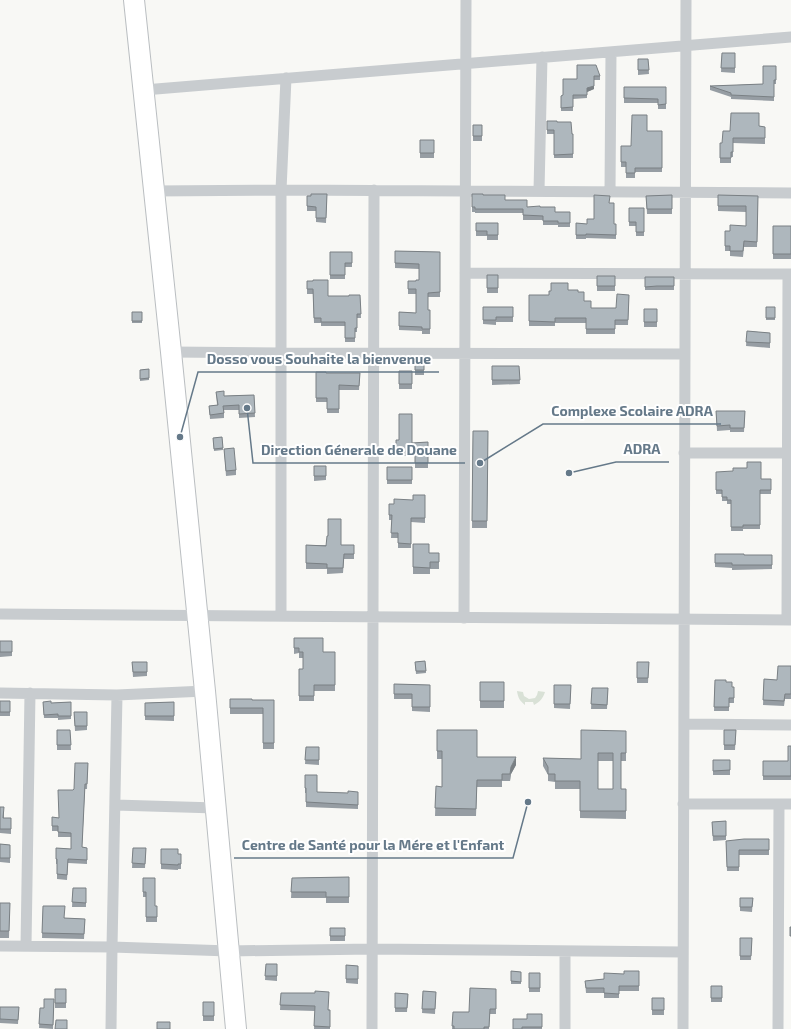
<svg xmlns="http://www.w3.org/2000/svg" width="791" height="1029" font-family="'Exo 2',sans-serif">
<rect width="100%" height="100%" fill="#f8f8f5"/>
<!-- grass -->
<path fill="#d9e1d6" d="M517,691L523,692L524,696L529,699L535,698L537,695L538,691L545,692C543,698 540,702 534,705L533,702H525V705C520,701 518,698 517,691Z"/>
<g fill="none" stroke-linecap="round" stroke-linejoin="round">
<!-- highway casing -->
<g stroke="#babec1" stroke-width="22">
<path id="highway" d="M134,0L171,352L205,691L236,1029"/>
</g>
<!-- street -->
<path stroke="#c8cccf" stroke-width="11" d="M144,90L791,37
M153,191L281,190L791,193
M539,191L542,57
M610,192L611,52
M465,273L791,274
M171,352L281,353L684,354
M684,453H791
M0,614L791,620
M281,616V190L286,78
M464,618L466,0
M787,620L788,274
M0,693L117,695L205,691
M684,724L791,725
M683,804H791
M115,805L216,808
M0,946L112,947L229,951L372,949L683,952
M26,946L30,693
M111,1029L112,947L117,695
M372,1029L374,190
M565,1029V951
M683,1029L686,0
M778,1029L779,804"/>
<!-- highway -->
<use href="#highway" stroke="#fff" stroke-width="20"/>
</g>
<!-- wall -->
<path fill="#969da3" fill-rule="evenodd" d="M722,53H735V73L721,72Z
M638,59H648L649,74L638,75Z
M577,65L600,76V80H594V89L587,92V98L573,99V111H561V96L563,95L577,79Z
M776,66V84H774V101L731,99V97L710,90V86L763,84Z
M624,87H666V109H658V103H624Z
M547,121L557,122L572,134H573V158H554V134H547Z
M473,125H482V141H473Z
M759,126L765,127V144L733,143V157H731V163H720V143H722L730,131Z
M647,131H662V172H635V178H626V167H621V146H631Z
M420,140H434V158H420Z
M327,194L326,223L316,222V211H307V196Z
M472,194L505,200L527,207H540L555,212H570V227H558V225H543V220H523V213H475V212H472Z
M672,195V214H647L646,196Z
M718,195L758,196L757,247H744L743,257L730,256V251H725V231H730L746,226V212L718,211Z
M610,203L614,224H616V239L586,238V239H576V223L587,224L594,219Z
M629,208H644V236H636V226H629Z
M476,223H498V240H487V236H476Z
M773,226H791V259H773Z
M395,251L440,252V297H428V310H430V334H422V331L399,330V312L416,313V294H408V281H416L419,280V269L395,268Z
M330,252H352V267H345V279H330Z
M487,275H498V293H487Z
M597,276H615V291H597Z
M645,277H674V290H645Z
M307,281L328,296H349L360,295L361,318H357V332H355V342H345V326H321V323H314L313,294H307Z
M568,290L578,292L584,301L591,308H616L629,295L628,325H615V334H586V323H555V326H529V295H549Z
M483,307H513V322H496V325L483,324Z
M766,307H775V320H766Z
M644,309H657V327H644Z
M132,312H142V323H132Z
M747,331L770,333V348L746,346Z
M415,360H424V375H415Z
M492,366H519L520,384L492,385Z
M149,369V380L140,381V370Z
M399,371H412V389H399Z
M316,372L326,373H360L359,390H339V413H327V402H316Z
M216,392L224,396L254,395L255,417L239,418V410H224V418L210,419L209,406L217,405Z
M716,411H745L744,432H730V430L717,431Z
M473,431H488L487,528H472Z
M222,437L223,450L214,451L213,438Z
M396,440L412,443L428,442V468H415V456H396Z
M224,449L236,470V475L226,476Z
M314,466H326V480L314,481Z
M387,467H412V484H387Z
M716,472L761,479H771V494H760V529H743V531H731V504H727V501H722V494H716Z
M425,495V523L411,522V548H398V538H391L392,520H389V504H394L413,500Z
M413,544L429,553H439V569H430V574H413Z
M306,545H354V559H344L343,573L327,574V569H306Z
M715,554L744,555H772V569L732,570V568L715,567Z
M294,638L323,652H335V691H314V701H299V669H303V658H299V653L294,654Z
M0,641H12V656L0,657Z
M425,661L426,673L416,674L415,662Z
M132,662H147V676L133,677Z
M637,662H649L648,683H637Z
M791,666V699H785L784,706L763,705L764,679L777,680Z
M715,680L726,682L732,687H734V703H729V711H714Z
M480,682H504V708H480Z
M394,684L430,685V712L412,711V699H394Z
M554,685H571L570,709L554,708Z
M592,688H608L607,709H591Z
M230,699L252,700H274V749H263V714H230Z
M0,701H10V716H0Z
M43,702L51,703L71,702V719L58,720V718H44Z
M174,702V721L145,720V703Z
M74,712H87V730L75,731Z
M57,730H70L71,750H57Z
M437,730L477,757L516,765L511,774L510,781H502V787H477L476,816H435L436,786L442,787V759H437Z
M724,730H736L735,750H724Z
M626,731V761H621V789H626V819L580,818V789H555V782L548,781V775L543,766V758L581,759ZM598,761H613V789H598Z
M791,746V780H763V761H788Z
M306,747H319V765L305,764Z
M713,760H730V775H713Z
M88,763L87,789H85L82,847L87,848V864L68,863L67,880L57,879V864H56V848L71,849V837H58V831H52V817L59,818Z
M305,775L317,792L348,793L358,792V809L306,807V793H305Z
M0,807L4,812V818H11V834L0,833Z
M726,821V840L713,841L712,822Z
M769,839V855H739V871H727L726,841Z
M0,844L10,845V863L0,862Z
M133,848H146L145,868H132Z
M161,849L178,854H181V869H178V870L161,869Z
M349,877V903H326V898H291L292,878Z
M143,878L155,906H157V922H146V897H143Z
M73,888H86V907H72Z
M740,898H753L752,912L740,911Z
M0,903H10L9,938H0Z
M43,906L65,918L85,919L84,939L42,938Z
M330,928H345V941H330Z
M740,938H752L751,960H740Z
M266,964H277V981L265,980Z
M346,965L358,966V984L346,983Z
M511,971L521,972V984H511Z
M639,971V991H619V998H604V993H586L585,981L604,979L624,974Z
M529,973H540V992H529Z
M711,986H722V1002H711Z
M55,989H66V1008H55Z
M496,989V1014H490L489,1029H452L453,1012H469Z
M423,991L436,992L435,1014L422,1013Z
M281,993L330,1010V1029H314L315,1011L280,1010Z
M395,993L408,994L407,1012H395Z
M652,998H664V1015H652Z
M54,999L53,1029L39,1028L40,1008H44Z
M203,1002H214V1021H203Z
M0,1007H19L18,1024L0,1023Z
M542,1014V1029H513L527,1019Z"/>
<!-- shaded-wall -->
<path fill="#7a8084" d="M594,86V89L587,92V88Z
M516,757V765L511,774L510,781L511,767Z"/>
<!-- building -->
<path fill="#aeb7bd" stroke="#7a8084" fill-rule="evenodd" d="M722,53H735V68H721Z
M638,59H648L649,70H638Z
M577,65H596L600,76H594V86L587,88V95H573V107L561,108V96L563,95V79H577Z
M763,66H776V80H774V97L731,95V93L710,86L763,84Z
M624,87H666V104L658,105V99L624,98Z
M731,113H759V126L765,127V138H733V152H731V158H720V143H722L723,131H730Z
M632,115H647V131H662V168H635V173H626V162H621V146H631Z
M547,121H557V122H571L572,134H573V154L554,155V130H547Z
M473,125H482V136H473Z
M420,140H434V153H420Z
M311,194H327L326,218H316V207L307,206V196H311Z
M472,194H483V195H505V200H527V207L540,206V207H555V212H570V223H558V221H543V216L523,215V209H475V207H472Z
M594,195L610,196L609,203H614V224H616V235L586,234V235H576V223L587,224V219H594Z
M672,195V209H647L646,196Z
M718,195L758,196L757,242L744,241L743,251H730V246H725V231H730V225L746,226V206H718Z
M629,208H644V232H636V222H629Z
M476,223H498V235H487V231H476Z
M773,226H791V254H773Z
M395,251L440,252V292L428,293V310H430V329H422V327L399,326V312L416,313V289H408V281H416V280H419V264L395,263Z
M330,252H352V263H345V275H330Z
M487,275H498V288H487Z
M597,276H615V286H597Z
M645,277H674V286H657L645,287Z
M313,280H328V296H349V295H360L361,314H357V328H355V338H345V322H321V318H314L313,289H307V281H313Z
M551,283H568V290H578V292H584V301H591V308H616L617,294L629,295L628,320H615V329H586V318H555V322L529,321V295H549V291H551Z
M483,307H513V317H496V320H483Z
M766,307H775V318H766Z
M644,309H657V322H644Z
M132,312H142V321H132Z
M747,331L770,333V343L746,342Z
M415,360H424V370H415Z
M492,366H519L520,380H492Z
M149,369V378L140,379V370Z
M399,371H412V384H399Z
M316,372H326V373H360L359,386L339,385V409H327V398H316Z
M224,391V396L254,395L255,413L239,414V405L223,406L224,413L210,415L209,406L218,405L216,392Z
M716,411H745L744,428H730V425L717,426Z
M399,414H412V443L428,442V463H415V451H396V440H399Z
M473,431H488L487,521H472Z
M222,437L223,448L214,449L213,438Z
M234,448L236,470L226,471L224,449Z
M747,462H761V479H771V490H760V525H743V527H731V500H727V497H722V490H716V472L733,471V468H747Z
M314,466H326V476H314Z
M387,467H412V480H387Z
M413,495H425V518H411V544L398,543V533H391L392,515H389V504H394V499L413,500Z
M328,519H341V545H354V554H344L343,568H327V564L306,563V545L326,546L327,536H328Z
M413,544H429V553H439V562H430V568L413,567Z
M715,554H744V555H772V565H732V563H715Z
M294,638H323V652H335V685H314V696H299V669H303V652H299V648H294Z
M0,641H12V652H0Z
M425,661L426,671H416L415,662Z
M132,662H147V672H133Z
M637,662H649L648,678H637Z
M778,666H791V694H785L784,701L763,700L764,679L777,680Z
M715,680H726V682H732V687H734V698H729V707H714Z
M480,682H504V701H480Z
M394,684L430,685V707H412V694H394Z
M554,685H571L570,704H554Z
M592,688H608L607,705L591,704Z
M230,699H252V700H274V743H263V708H230Z
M0,701H10V712H0Z
M51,701V703L71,702V716H58V714L44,715L43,702Z
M174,702V716H145V703Z
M74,712H87V726H75Z
M57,730H70L71,745H57Z
M437,730H477V757H516L511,767L510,774H502V780H477L476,809L435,808L436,786L442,787V751H437Z
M581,730L626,731V753H621V789H626V811H580V781H555V774H548V767L543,758L581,759ZM598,753H613V789H598Z
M724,730H736L735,745H724Z
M788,746H791V776H763V761H788Z
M306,747H319V760H305Z
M713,760H730V770L713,771Z
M75,763H88L87,784H85L82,847L87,848V860L68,859L67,875L57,874V859H56V848L71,849V833L58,832V826H52V817L59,818L58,790H73L74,789Z
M305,775H317V792L348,793V791L358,792V805L306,802V788H305Z
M0,807H4L3,818H11V829H0Z
M726,821V836H713L712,822Z
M744,839H769V850H739V867H727L726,841Z
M0,844L10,845V858H0Z
M133,848H146L145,864L132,863Z
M161,849H178V854H181V864H178V865L161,864Z
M349,877V897H326V892H291L292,878Z
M143,878H155V906H157V917H146V892H143Z
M73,888H86V903L72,902Z
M740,898H753L752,907H740Z
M0,903H10L9,931H0Z
M43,906H65L64,918L85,919L84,934L42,933Z
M790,927H791V936H790Z
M330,928H345V936H330Z
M740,938H752L751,956H740Z
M266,964H277V976H265Z
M346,965L358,966V979H346Z
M511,971L521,972V982L511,981Z
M624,971H639V986H619V994L604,993V988H586L585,981L604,979V973L624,974Z
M529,973H540V988H529Z
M711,986H722V998H711Z
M470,988L496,989V1009H490L489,1027H484V1029H454V1026H452L453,1012H469Z
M55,989H66V1003H55Z
M315,991L329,992L328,1010H330V1027L314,1026L315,1006L280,1005L281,993H315Z
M423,991L436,992L435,1009H422Z
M395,993L408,994L407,1008H395Z
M652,998H664V1010H652Z
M44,999H54L53,1025L39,1024L40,1008H44Z
M203,1002H214V1016H203Z
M0,1007H19L18,1020L0,1019Z
M527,1014H542V1027H522V1029H513V1019H527Z
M56,1020H67V1029H55Z
M157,1022H170V1029H157Z"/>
<!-- callouts -->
<path fill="none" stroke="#657989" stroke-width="1.5" d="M180 437L198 372H439M480 463L543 424H721M569 473L616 462H669M247 408L253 463H465M528 802L513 858H234"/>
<g fill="#657989" stroke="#fff" stroke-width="1.5">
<circle cx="180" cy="437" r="4"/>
<circle cx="480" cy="463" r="4"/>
<circle cx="569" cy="473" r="4"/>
<circle cx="247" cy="408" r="4"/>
<circle cx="528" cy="802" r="4"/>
</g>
<g font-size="14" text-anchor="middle" font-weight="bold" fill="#657989" stroke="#fff" stroke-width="4" stroke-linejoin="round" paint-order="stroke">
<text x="319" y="364">Dosso vous Souhaite la bienvenue</text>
<text x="632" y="416">Complexe Scolaire ADRA</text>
<text x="642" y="454">ADRA</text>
<text x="359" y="455">Direction Génerale de Douane</text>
<text x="373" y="850">Centre de Santé pour la Mére et l'Enfant</text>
</g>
</svg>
